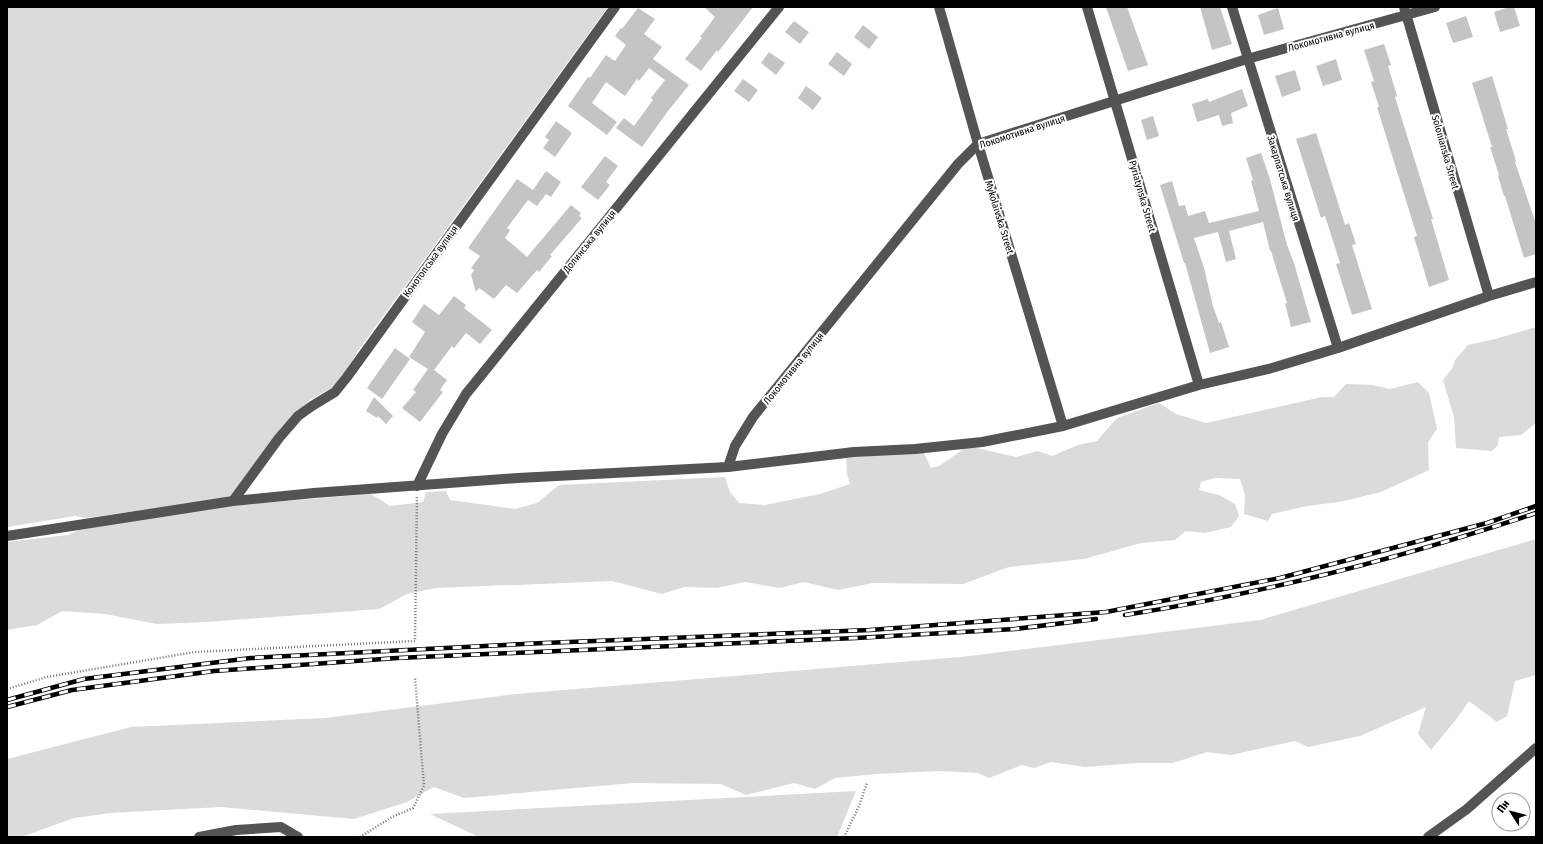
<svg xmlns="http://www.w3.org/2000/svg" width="1543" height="844" font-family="'Fira Sans Condensed',sans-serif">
<rect width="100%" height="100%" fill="#fff"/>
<!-- green -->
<path fill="#dbdbdb" d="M7,7H608L360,348L336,385L310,400L282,426L230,498L86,518L75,516L7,527Z
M1536,327V423L1521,435L1499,437L1498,445L1492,451L1456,448L1454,417L1443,380L1452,369L1455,360L1468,345L1495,339Z
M1418,382L1429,393L1437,429L1428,442L1429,470L1381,492L1339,502L1307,506L1272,514L1268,521L1244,514L1245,495L1240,479L1215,478L1201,482L1199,490L1219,495L1235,504L1239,516L1231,527L1205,533L1186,531L1175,540L1141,543L1084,559L1009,567L963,584L873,583L838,590L804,582L779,588L745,582L716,588L684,587L662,594L612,581L436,588L407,594L379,609L208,622L157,624L105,614L62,611L37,625L7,630V542L68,535L85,527L238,505L371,494L390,506L423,502L426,492L446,491L450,500L515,509L537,503L559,485L725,477L730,492L739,503L765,505L820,494L850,484L847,474L846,458L923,451L931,468L939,466L968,446L1016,457L1038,451L1052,456L1078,445L1097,441L1117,418L1159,403L1176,414L1206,423L1322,397H1334L1346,384L1372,385L1390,389Z
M1536,539V675L1515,681L1507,716L1497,722L1469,701L1458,717L1431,750L1418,734L1426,707L1360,736L1308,747L1295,741L1231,755L1207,752L1173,763H1136L1085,767L1051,762L1034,768L1022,765L989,778L978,773L939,771L876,774L835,778L815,789L794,783L746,795L721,784L633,783L464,798L434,787L407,802L354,819L221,807L110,813L74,818L21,837H7V759L131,727L325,718L516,694L961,657L1260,620Z
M856,791L837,837H479L430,814Z"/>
<!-- building -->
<path fill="#c4c4c4" d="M704,7H753L718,52L717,50L701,71L685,59L702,38L700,37L715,17Z
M1106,7H1127L1148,65L1128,71Z
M1200,7H1220L1232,44L1212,50Z
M1509,7H1514L1520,26L1500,32L1494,12Z
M638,8L655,19L644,34L662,47L653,59L689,85L668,111L642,147L616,128L624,118L634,126L653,100L651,98L665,80L649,68L639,81L637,79L625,96L606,82L592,103L617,122L607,135L568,106L588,77L590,78L606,55L615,61L626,45L615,36L621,28L622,29Z
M1278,8L1284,29L1264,35L1258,15Z
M1466,16L1473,37L1453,43L1446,23Z
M794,21L809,32L800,44L785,32Z
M863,25L878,37L869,49L854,37Z
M1384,44L1391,65L1388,66L1397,96L1395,97L1433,219H1431L1449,280L1429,287L1414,237L1417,236L1377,107H1379L1371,82L1374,81L1364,50Z
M769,52L785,63L776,75L761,63Z
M837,52L852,64L844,76L828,64Z
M1336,59L1342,80L1323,86L1316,66Z
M1295,70L1301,90L1282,97L1275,76Z
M1492,76L1508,129H1506L1516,161L1515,162L1536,224V254L1524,258L1505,196H1504L1498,176L1499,175L1490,147H1492L1472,83Z
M743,79L758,90L749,102L734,91Z
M806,86L822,98L813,110L798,98Z
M1242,89L1248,106L1231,113L1233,123L1222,126L1219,115L1197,122L1192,104L1208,99L1209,102Z
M1153,116L1159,136L1147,140L1141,120Z
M556,121L572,133L555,157L543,148L549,140L545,137Z
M1316,133L1345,225L1349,223L1356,244L1352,245L1372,309L1352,315L1336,264L1340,263L1325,216L1321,218L1296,139Z
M1261,153L1269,176L1287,245L1294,263L1311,322L1291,327L1285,304L1287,303L1271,251H1270L1263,222L1229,231L1236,259L1226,262L1218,232L1194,238L1204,268L1213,306L1219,323L1221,322L1229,347L1210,353L1185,263H1184L1160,185L1172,181L1179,206L1185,205L1188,216L1205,211L1209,223L1259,211L1251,181L1253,180L1246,158Z
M605,156L618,166L606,182L610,185L598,200L581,187Z
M546,171L561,182L551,197L546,194L537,206L528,200L507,228L510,230L505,238L527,257L571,205L581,213L579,216L582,218L550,255L552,256L539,272L537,270L517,293L506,285L494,299L479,288L476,292L471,275L474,270L471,268L480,256L468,248L517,179L533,190Z
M454,296L466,305L464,308L492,330L480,344L466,333L454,348L452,346L434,370L447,380L440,390L443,392L420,422L402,408L416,392L413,390L428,369L409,357L425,332L412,322L424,304L439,315Z
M395,348L410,359L382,399L367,388Z
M374,397L393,416L386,424L378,416L377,418L366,411Z"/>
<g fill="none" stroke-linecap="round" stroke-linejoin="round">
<!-- path -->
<path stroke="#767676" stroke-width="2.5" stroke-dasharray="1 2" stroke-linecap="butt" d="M7,689L47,677L195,652L415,641L417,496
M360,837L392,817L413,808L424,786L415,678
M844,837L859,806L867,783"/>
<!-- minor -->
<path stroke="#545454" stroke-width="10" d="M939,7L978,144L1063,426
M1087,7L1199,385
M1232,7L1338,348
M1404,7L1489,296
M728,467L735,446L753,417L958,164L978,144L1247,59L1435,7
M417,486L442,434L466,394L779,7
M233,501L279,438L298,416L312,406L335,392L347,377L615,7
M7,536L233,501L314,493L518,478L728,467L854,452L915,449L982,442L1063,426L1199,385L1272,368L1338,348L1489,296L1536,282
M199,837L236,830L281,827L298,837
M1428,837L1467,809L1536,748"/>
<!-- rail casing -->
<g stroke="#000" stroke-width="4.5">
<path id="rail" d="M1125,615C1265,593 1402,558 1536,513
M7,700L84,679L251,658L544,643L870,630L1106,612L1280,578L1487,523L1536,506
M7,707L72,690L214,671L397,658L856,638L1015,629L1096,619"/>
</g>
<!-- rail -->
<use href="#rail" stroke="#fff" stroke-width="3" stroke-dasharray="9" stroke-linecap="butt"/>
</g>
<g text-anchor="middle" stroke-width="4" stroke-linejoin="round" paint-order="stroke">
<!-- street labels -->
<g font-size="10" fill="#000" stroke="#fff">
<text transform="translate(1331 36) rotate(-15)" y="4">Локомотивна вулиця</text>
<text transform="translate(1022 131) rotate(-18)" y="4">Локомотивна вулиця</text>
<text transform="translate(1446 152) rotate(74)" y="4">Solonianska Street</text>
<text transform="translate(1284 178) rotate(73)" y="4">Закарпатська вулиця</text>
<text transform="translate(1143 196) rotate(74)" y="4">Pyriatynska Street</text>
<text transform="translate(1000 217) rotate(73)" y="4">Mykolaivska Street</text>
<text transform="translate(589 241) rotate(-51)" y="4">Долинська вулиця</text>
<text transform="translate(430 261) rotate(-54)" y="4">Конотопська вулиця</text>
<text transform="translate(793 368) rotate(-51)" y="4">Локомотивна вулиця</text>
</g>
</g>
<!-- border -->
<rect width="1543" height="844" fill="none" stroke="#000000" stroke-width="16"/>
<!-- north arrow -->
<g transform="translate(1511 812) rotate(306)"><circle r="19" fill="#ffffff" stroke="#999999"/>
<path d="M0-3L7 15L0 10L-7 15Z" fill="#000000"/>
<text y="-6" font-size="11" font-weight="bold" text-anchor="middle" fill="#000000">Пн</text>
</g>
</svg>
